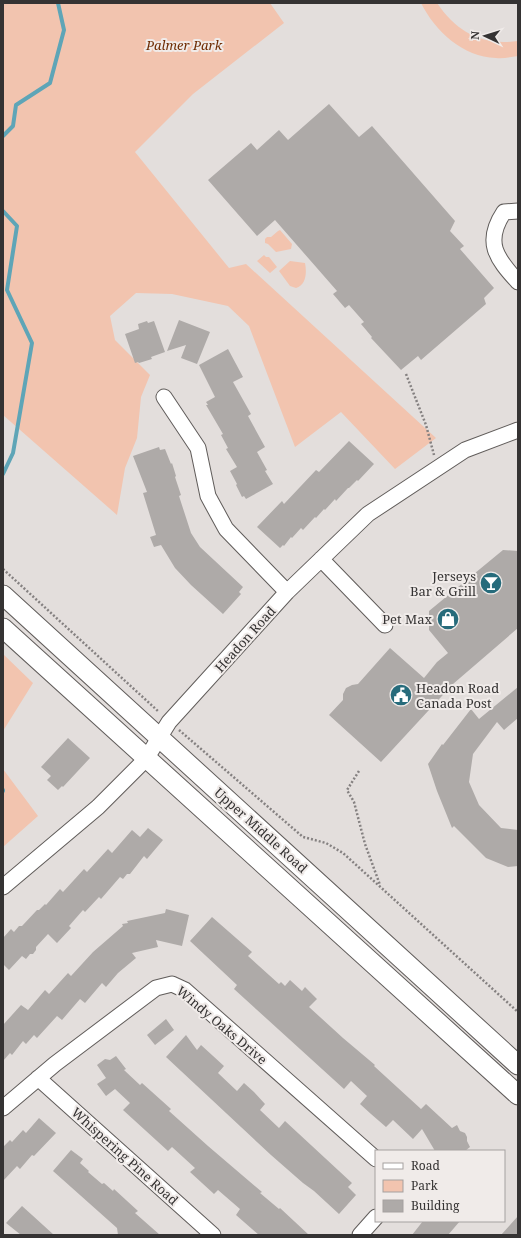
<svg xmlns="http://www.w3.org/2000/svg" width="521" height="1238" font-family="'Noto Serif',serif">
<rect width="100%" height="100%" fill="#e3dedc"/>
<!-- green -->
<path fill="#f2c4af" d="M3,3H270L284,23L193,94L135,152L229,268L246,264L436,438L395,469L341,412L295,447L249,326L228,306L172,294L136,293L110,316L115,340L150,375L141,397L137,438L125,468L117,515L3,415Z
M421,3H437C457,32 482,46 518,41V56C511,57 503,59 496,58C463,57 435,31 421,3Z
M280,230L292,244L291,249L276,252L268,244L265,243V239L267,237H271L278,231Z
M264,255L266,257H269L277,267L270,273L257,261Z
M290,261L305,263C307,273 306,285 296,288L290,286L279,271Z
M3,654L33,683L3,731Z
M3,769L38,816L3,847Z"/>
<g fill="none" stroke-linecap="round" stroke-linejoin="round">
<!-- stream -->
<path stroke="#5ea5b7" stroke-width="4" d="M3,136L13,126L16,105L50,83L64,30L58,3
M3,211L17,226L7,290L32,343L13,453L3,474
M3,790V791"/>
</g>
<!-- building -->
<path fill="#aeaaa8" d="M329,104L359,137L372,126L455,221L450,231L464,246L460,249L494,288L484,298L486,304L421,360L418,356L401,370L371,338L372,337L361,324L364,322L349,305L345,308L333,294L337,291L275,220L257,236L208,180L251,143L257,150L279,130L288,140Z
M179,320L210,332L197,364L181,358L186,345L167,351Z
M147,321L148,323L154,321L165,352L151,357L152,359L139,363L138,362L135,363L125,334L139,329L138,324Z
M228,349L243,377L233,382L251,414L248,416L265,447L257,452L267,470L265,471L273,484L246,499L244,496L242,497L236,485L237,484L230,471L237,467L226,449L228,448L221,435L223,434L206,405H208L206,402L215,397L199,365Z
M349,441L374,464L358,481L357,480L349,488H348L336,501L335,499L325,510L324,509L316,518L315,517L303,530L301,528L292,538L291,537L284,546L283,545L280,548L257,527L282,501L284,504L316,470L319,472Z
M159,447L160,450L165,449L171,464L172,463L176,476L175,477L181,495L179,496L191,533L200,547L243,587L239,592L241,594L223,614L191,585L175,568L161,545L154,547L150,537L156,535L143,493L147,492L133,456Z
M503,550L518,551V628L453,684L381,762L329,715L343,700V694L346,688L352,685L358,684L390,648L424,678L437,662L448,653L429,630V611Z
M518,687V718L504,730L497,722L473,754L469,782L479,805L501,828L518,830V866L508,867L486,858L454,826L452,828L437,791L428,764L442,744L443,745L471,709L479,719Z
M68,738L90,758L63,787L62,786L58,790L47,780L51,776L41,767Z
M148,828L163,840L147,859L144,856L130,874H127L123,879L120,877L101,899L99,897L85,912L83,910L69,926L71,928L57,943L48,934L36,947V950L33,954H30L26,959L22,956L9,970L3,964V938L11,929L14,932L19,926H22L37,910H39L45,904L46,905L60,889L63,892L84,869L87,872L108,849L112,853L132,830L140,837Z
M166,909L189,915L182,946L156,940L158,947L132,953L136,958L118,973L106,987L102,983L85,1003L80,999L62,1020L57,1016L37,1038L34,1035L26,1044L23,1041L12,1055L10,1053L3,1061V1025L21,1005L28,1010L45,990L49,994L68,973L71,976L93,952L123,926L122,924L128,923L127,921L165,913Z
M212,917L252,952L248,956L279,984L281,982L285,986L290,980L302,991L305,987L317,999L309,1007L343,1038L375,1065L374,1066L421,1109L426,1104L452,1128L457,1125L460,1131L465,1133L467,1137V1141L470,1147L465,1151H435L422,1129L413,1139L393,1120L386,1127L371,1114L360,1104L367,1096L351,1081L344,1089L234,989L237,985L190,941Z
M166,1019L174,1030L155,1045L147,1035Z
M186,1035L197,1050L201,1045L224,1066L218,1073L237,1091L244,1083L254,1092L265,1104L260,1110L279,1128L285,1121L352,1183L348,1187L356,1195L339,1214L314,1191L303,1183L271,1155L166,1057Z
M116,1056L126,1069L124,1070L140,1085L142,1083L171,1109L169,1111L208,1146L262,1192L260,1193L279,1209L280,1208L309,1235H259L236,1215L240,1209L218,1190L214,1194L190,1172L195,1168L172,1147L168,1151L123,1110L130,1103L115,1089L106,1096L97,1084L106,1078L97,1065L105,1059L110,1060Z
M39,1118L56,1133L34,1156L32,1155L20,1169L17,1166L3,1181V1147L10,1140L12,1142L23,1130L26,1133Z
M71,1150L83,1159L80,1163L89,1171L88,1172L102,1184L104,1183L113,1191L114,1189L138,1211L135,1213L160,1235H118L117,1228L53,1171Z
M22,1206L32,1215L54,1235H21L6,1223Z
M518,1216V1235H501Z
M423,1221H460L448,1235H412Z"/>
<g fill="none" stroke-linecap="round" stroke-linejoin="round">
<!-- minor casing -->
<g stroke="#605c5a" stroke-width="17">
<path id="minor" d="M518,211L504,212C484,242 496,258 518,282
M164,397L198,448L208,496L226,529L287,592
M321,559L385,625
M3,887L98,807L146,759L169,722L287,592L368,514L465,450L518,430
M38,1078L213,1235
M3,1108L55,1064L156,988L172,984L185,990L376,1159
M360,1235L376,1217"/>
</g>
<!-- major casing -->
<g stroke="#605c5a" stroke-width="21">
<path id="major" d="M3,595L518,1065
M3,628L518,1095"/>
</g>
<!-- path -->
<path stroke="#858181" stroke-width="2.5" stroke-dasharray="2 2" stroke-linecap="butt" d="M406,374L426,425L434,455
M3,569L159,712
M179,730L303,837L326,843L343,853L518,1012
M359,771L347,790L354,802L365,844L380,885"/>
<!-- minor -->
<use href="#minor" stroke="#fff" stroke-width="15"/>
<!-- major -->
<use href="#major" stroke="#fff" stroke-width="19"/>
</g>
<!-- icons -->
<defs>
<g id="bar-disc" transform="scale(1.15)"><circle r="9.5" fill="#266b7b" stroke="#f0ebe9"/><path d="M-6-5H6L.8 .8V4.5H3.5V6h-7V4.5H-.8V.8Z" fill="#fff"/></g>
<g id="shop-disc" transform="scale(1.15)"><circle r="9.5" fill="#266b7b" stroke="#f0ebe9"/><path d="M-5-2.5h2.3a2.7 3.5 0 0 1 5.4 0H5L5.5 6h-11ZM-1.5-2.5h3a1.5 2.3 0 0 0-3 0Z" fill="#fff"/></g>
<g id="civic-disc" transform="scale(1.15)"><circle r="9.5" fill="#266b7b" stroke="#f0ebe9"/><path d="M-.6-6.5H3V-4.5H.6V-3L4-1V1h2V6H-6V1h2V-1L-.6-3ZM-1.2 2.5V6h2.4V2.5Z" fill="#fff"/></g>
</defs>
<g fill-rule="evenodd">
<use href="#bar-disc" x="491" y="583"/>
<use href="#shop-disc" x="448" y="619"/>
<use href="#civic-disc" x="401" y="695"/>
</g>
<g text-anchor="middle" stroke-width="4" stroke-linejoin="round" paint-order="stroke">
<!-- park labels -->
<g font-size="13" font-style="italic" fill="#6e2b02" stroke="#f0ebe9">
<text x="184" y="50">Palmer Park</text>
</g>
<!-- poi labels -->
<g font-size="13" fill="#353333" stroke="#f0ebe9" text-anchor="end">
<text x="476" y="581">Jerseys<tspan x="476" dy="15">Bar &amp; Grill</tspan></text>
<text x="432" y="624">Pet Max</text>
<text x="416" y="693" text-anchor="start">Headon Road<tspan x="416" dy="15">Canada Post</tspan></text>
</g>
<!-- street labels -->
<g font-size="13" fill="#353333" stroke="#f0ebe9">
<text transform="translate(245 639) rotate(-48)" y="5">Headon Road</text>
<text transform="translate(261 830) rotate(42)" y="5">Upper Middle Road</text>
<text transform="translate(222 1025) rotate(40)" y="5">Windy Oaks Drive</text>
<text transform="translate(125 1156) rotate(42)" y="5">Whispering Pine Road</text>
</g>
</g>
<!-- border -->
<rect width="521" height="1238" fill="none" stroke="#353333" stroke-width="8"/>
<!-- legend -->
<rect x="375" y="1150" width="130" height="72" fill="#f0ebe9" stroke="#a5a1a0"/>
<rect x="383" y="1163" width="20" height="6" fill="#ffffff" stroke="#a5a1a0"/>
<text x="411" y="1170" font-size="12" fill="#353333">Road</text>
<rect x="383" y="1180" width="20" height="12" fill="#f2c4af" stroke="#a5a1a0"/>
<text x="411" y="1190" font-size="12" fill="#353333">Park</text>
<rect x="383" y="1200" width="20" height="12" fill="#aeaaa8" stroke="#a5a1a0"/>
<text x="411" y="1210" font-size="12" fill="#353333">Building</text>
<!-- north arrow -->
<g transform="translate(485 36) rotate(274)" stroke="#f0ebe9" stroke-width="3" paint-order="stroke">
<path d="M0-3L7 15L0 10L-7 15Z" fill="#353333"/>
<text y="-6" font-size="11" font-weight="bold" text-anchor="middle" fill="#353333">N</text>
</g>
</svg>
